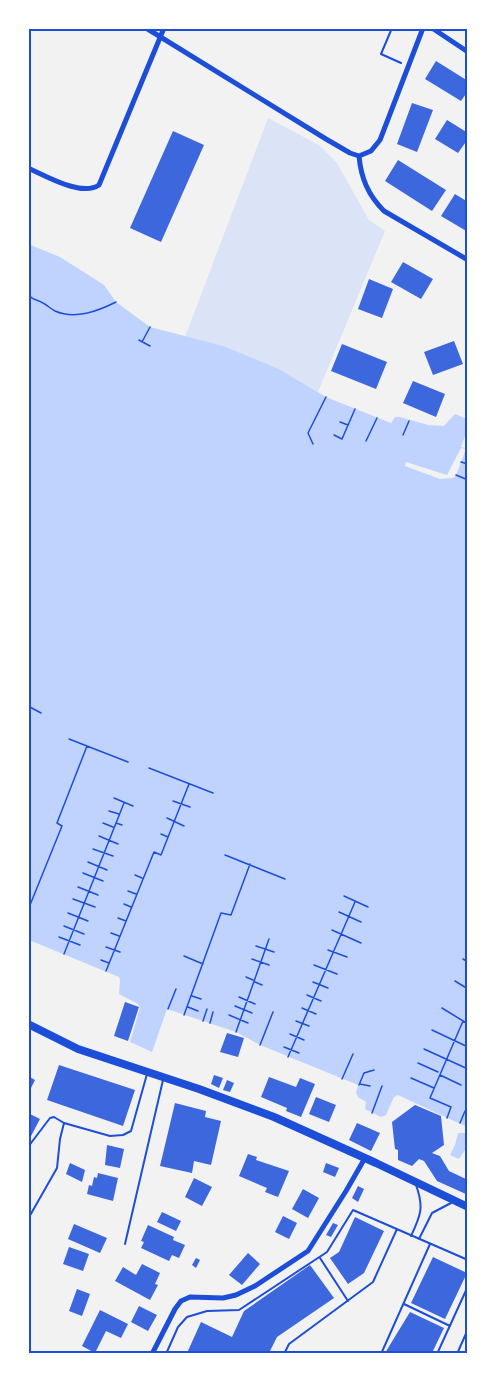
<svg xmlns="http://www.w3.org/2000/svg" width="496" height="1382" font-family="Figtree,sans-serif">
<rect width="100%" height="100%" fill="#f2f2f2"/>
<!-- green -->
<path fill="#dbe4f7" d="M268,118L319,145L337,163L369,220L385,231L318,392L279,369L185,337Z"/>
<!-- water -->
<path fill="#bfd3fe" d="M28,244L60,257L104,285L116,302L150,327L223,346L279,369L326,397L391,423L395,417H400L428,425L444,426L455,414L467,419V430L461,447L468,449L467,1127L398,1095L394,1097L386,1115L381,1117L365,1109L366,1102L358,1097L356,1093L358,1085L260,1045L236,1032L167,1009L152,1052L130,1042L140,1008L138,1004L119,994L120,980L119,977L29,940Z
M458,1133H466L467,1150H465L459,1159L450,1155L455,1145Z"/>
<!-- pier -->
<path fill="#f2f2f2" d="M461,448L466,449L456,475L453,478L440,479L405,466L406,462L447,475Z"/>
<!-- building -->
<path fill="#3d67dc" d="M436,61L468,81V91L461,101L425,79Z
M412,103L433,110L417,152L397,144Z
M447,120L468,133V139L458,153L435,139Z
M173,131L204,145L161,242L130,228Z
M398,160L446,190L432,211L385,181Z
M455,194L468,202V232L441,216Z
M403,262L433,279L421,299L391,282Z
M369,279L393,289L382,318L358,309Z
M454,341L463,364L433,375L424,352Z
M342,344L387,362L376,389L331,371Z
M413,381L445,394L436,417L403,403Z
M125,1002L139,1007L128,1041L114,1036Z
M227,1033L244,1038L238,1057L220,1052Z
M59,1065L135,1090L123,1126L47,1100Z
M214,1075L223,1078L219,1088L211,1084Z
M28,1076L35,1080L28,1094Z
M269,1077L296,1087L300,1078L315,1084L301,1117L286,1111L287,1108L261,1097Z
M227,1080L234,1083L230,1092L223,1090Z
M316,1097L336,1105L329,1122L309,1114Z
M175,1103L206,1111L205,1117L221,1121L211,1165L194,1161L192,1173L160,1166Z
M415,1105L441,1116L444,1145L432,1153L440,1156L449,1171L468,1180V1195L437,1181L424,1161L419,1159L412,1166L398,1160V1150L395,1149L392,1122Z
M28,1113L40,1119L30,1138L28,1137Z
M357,1123L380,1133L371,1151L349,1140Z
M107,1145L124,1149L120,1168L105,1165Z
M248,1154L257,1157L256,1160L289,1171L278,1197L265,1192L267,1188L239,1176Z
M70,1163L85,1170L82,1182L66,1174Z
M326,1163L339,1168L335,1177L323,1172Z
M98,1173L118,1178L113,1201L87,1194L89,1185L92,1186L94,1177L97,1178Z
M194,1178L212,1187L202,1206L185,1197Z
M358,1186L364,1189L358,1202L352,1198Z
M303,1189L319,1198L308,1218L292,1209Z
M162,1212L181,1221L176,1231L157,1222Z
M283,1216L297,1223L289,1239L275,1232Z
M355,1217L384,1231L364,1273L348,1284L330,1258L339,1252Z
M333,1223L338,1225L331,1237L326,1235Z
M74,1224L107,1238L100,1253L68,1239Z
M148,1225L174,1237L173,1240L185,1245L179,1258L172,1255L169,1261L141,1248L144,1242L141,1241Z
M69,1247L89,1254L83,1271L63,1264Z
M248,1253L260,1264L242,1285L229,1275Z
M433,1257L467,1273L445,1319L411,1303Z
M196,1258L200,1260L196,1268L192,1265Z
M142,1264L160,1273L155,1284L158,1285L150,1300L115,1281L123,1267L136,1275Z
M310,1265L334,1298L277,1337L269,1353H187L201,1322L232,1337L244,1311Z
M77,1289L90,1294L82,1316L69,1311Z
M139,1306L157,1315L148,1331L131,1322Z
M100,1310L128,1324L121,1338L106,1331L95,1353L82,1346Z
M410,1312L444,1328L432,1353H385Z"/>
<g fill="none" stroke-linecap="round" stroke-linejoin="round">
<!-- path -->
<path stroke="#1d4ed8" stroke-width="1.5" d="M28,292C30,300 36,299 43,303C47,305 51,309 55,311C75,320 98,311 116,302
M139,340L150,346
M142,342L150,327
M340,422L348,425
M334,435L342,439L355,409
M403,435L409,421
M366,441L377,418
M313,444L308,433L326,397
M461,462L468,464
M456,475L468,480
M28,706L41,713
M69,739L128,762
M149,768L213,793
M114,798L133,806
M173,801L190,807
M109,811L119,814
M167,818L184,826
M103,823L113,827
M116,823L122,825
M161,834L168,837
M99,836L118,844
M93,849L113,856
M225,855L285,879
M88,862L107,870
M83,873L103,881
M135,875L142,878
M78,887L98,895
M128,891L136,894
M344,896L368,907
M73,899L95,907
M124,904L131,907
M28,910L62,826L57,823L87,746
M339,912L361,922
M68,913L88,921
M118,918L126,921
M64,926L84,934
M332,930L361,943
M111,933L119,936
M59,937L80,945
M256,946L274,952
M106,947L120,952
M328,950L347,957
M64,954L124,803
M184,956L203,964
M252,959L269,965
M463,959L468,962
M101,960L109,963
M314,965L337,974
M106,971L154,852L161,855L189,784
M246,977L253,980
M455,981L468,989
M255,982L262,985
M313,982L328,988
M307,995L321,1001
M192,996L201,999
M239,997L255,1004
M235,1006L252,1013
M188,1007L198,1011
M302,1008L316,1014
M442,1008L468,1024
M168,1009L176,989
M184,1015L221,913L231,915L250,864
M229,1015L248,1023
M203,1021L207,1009
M296,1021L309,1026
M210,1023L213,1012
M432,1030L468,1047
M236,1032L269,939
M290,1034L304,1040
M260,1045L273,1012
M284,1047L299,1053
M424,1049L468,1069
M288,1057L355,902
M418,1063L438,1072
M440,1075L461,1085
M411,1078L434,1088
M342,1079L353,1054
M360,1084L370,1086
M359,1085L364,1073L374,1070
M372,1113L382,1086
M447,1118L451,1107L430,1098L463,1021
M460,1123L465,1111"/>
<!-- service -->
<path stroke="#1d4ed8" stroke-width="2" d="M392,28L381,54L401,63
M28,1147L50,1118L54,1117L64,1123L110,1136L123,1135L131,1131L147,1074
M28,1219L57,1168L60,1139L64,1123
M411,1236C421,1215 424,1207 416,1185
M419,1239L432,1213L451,1203
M125,1244L163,1080
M320,1258L348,1301
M404,1304L450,1326
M166,1354L178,1327L187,1317L207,1311L239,1310L327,1252L353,1210L468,1260
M284,1354L289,1344L373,1282L397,1229
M381,1354L430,1244
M437,1354L468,1286
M457,1354L468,1329"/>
<!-- minor -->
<path stroke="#1d4ed8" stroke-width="5" d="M146,28L326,139L350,153L359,156
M432,28L468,52
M359,156C361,178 368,195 384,211L468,260
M359,156L371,151L380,140L423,28
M28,168C46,176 82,197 99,185L164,28
M152,1354L175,1309L181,1301L190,1297L223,1298L236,1295L255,1286L308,1251L346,1191L365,1158"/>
<!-- trunk -->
<path stroke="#1d4ed8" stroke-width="8" d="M28,1024L78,1049L199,1089L274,1117L376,1163L468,1207"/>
</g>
<!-- border -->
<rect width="496" height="1382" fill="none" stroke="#ffffff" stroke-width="60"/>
<rect x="30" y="30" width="436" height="1322" fill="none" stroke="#1d4ed8" stroke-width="2"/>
</svg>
